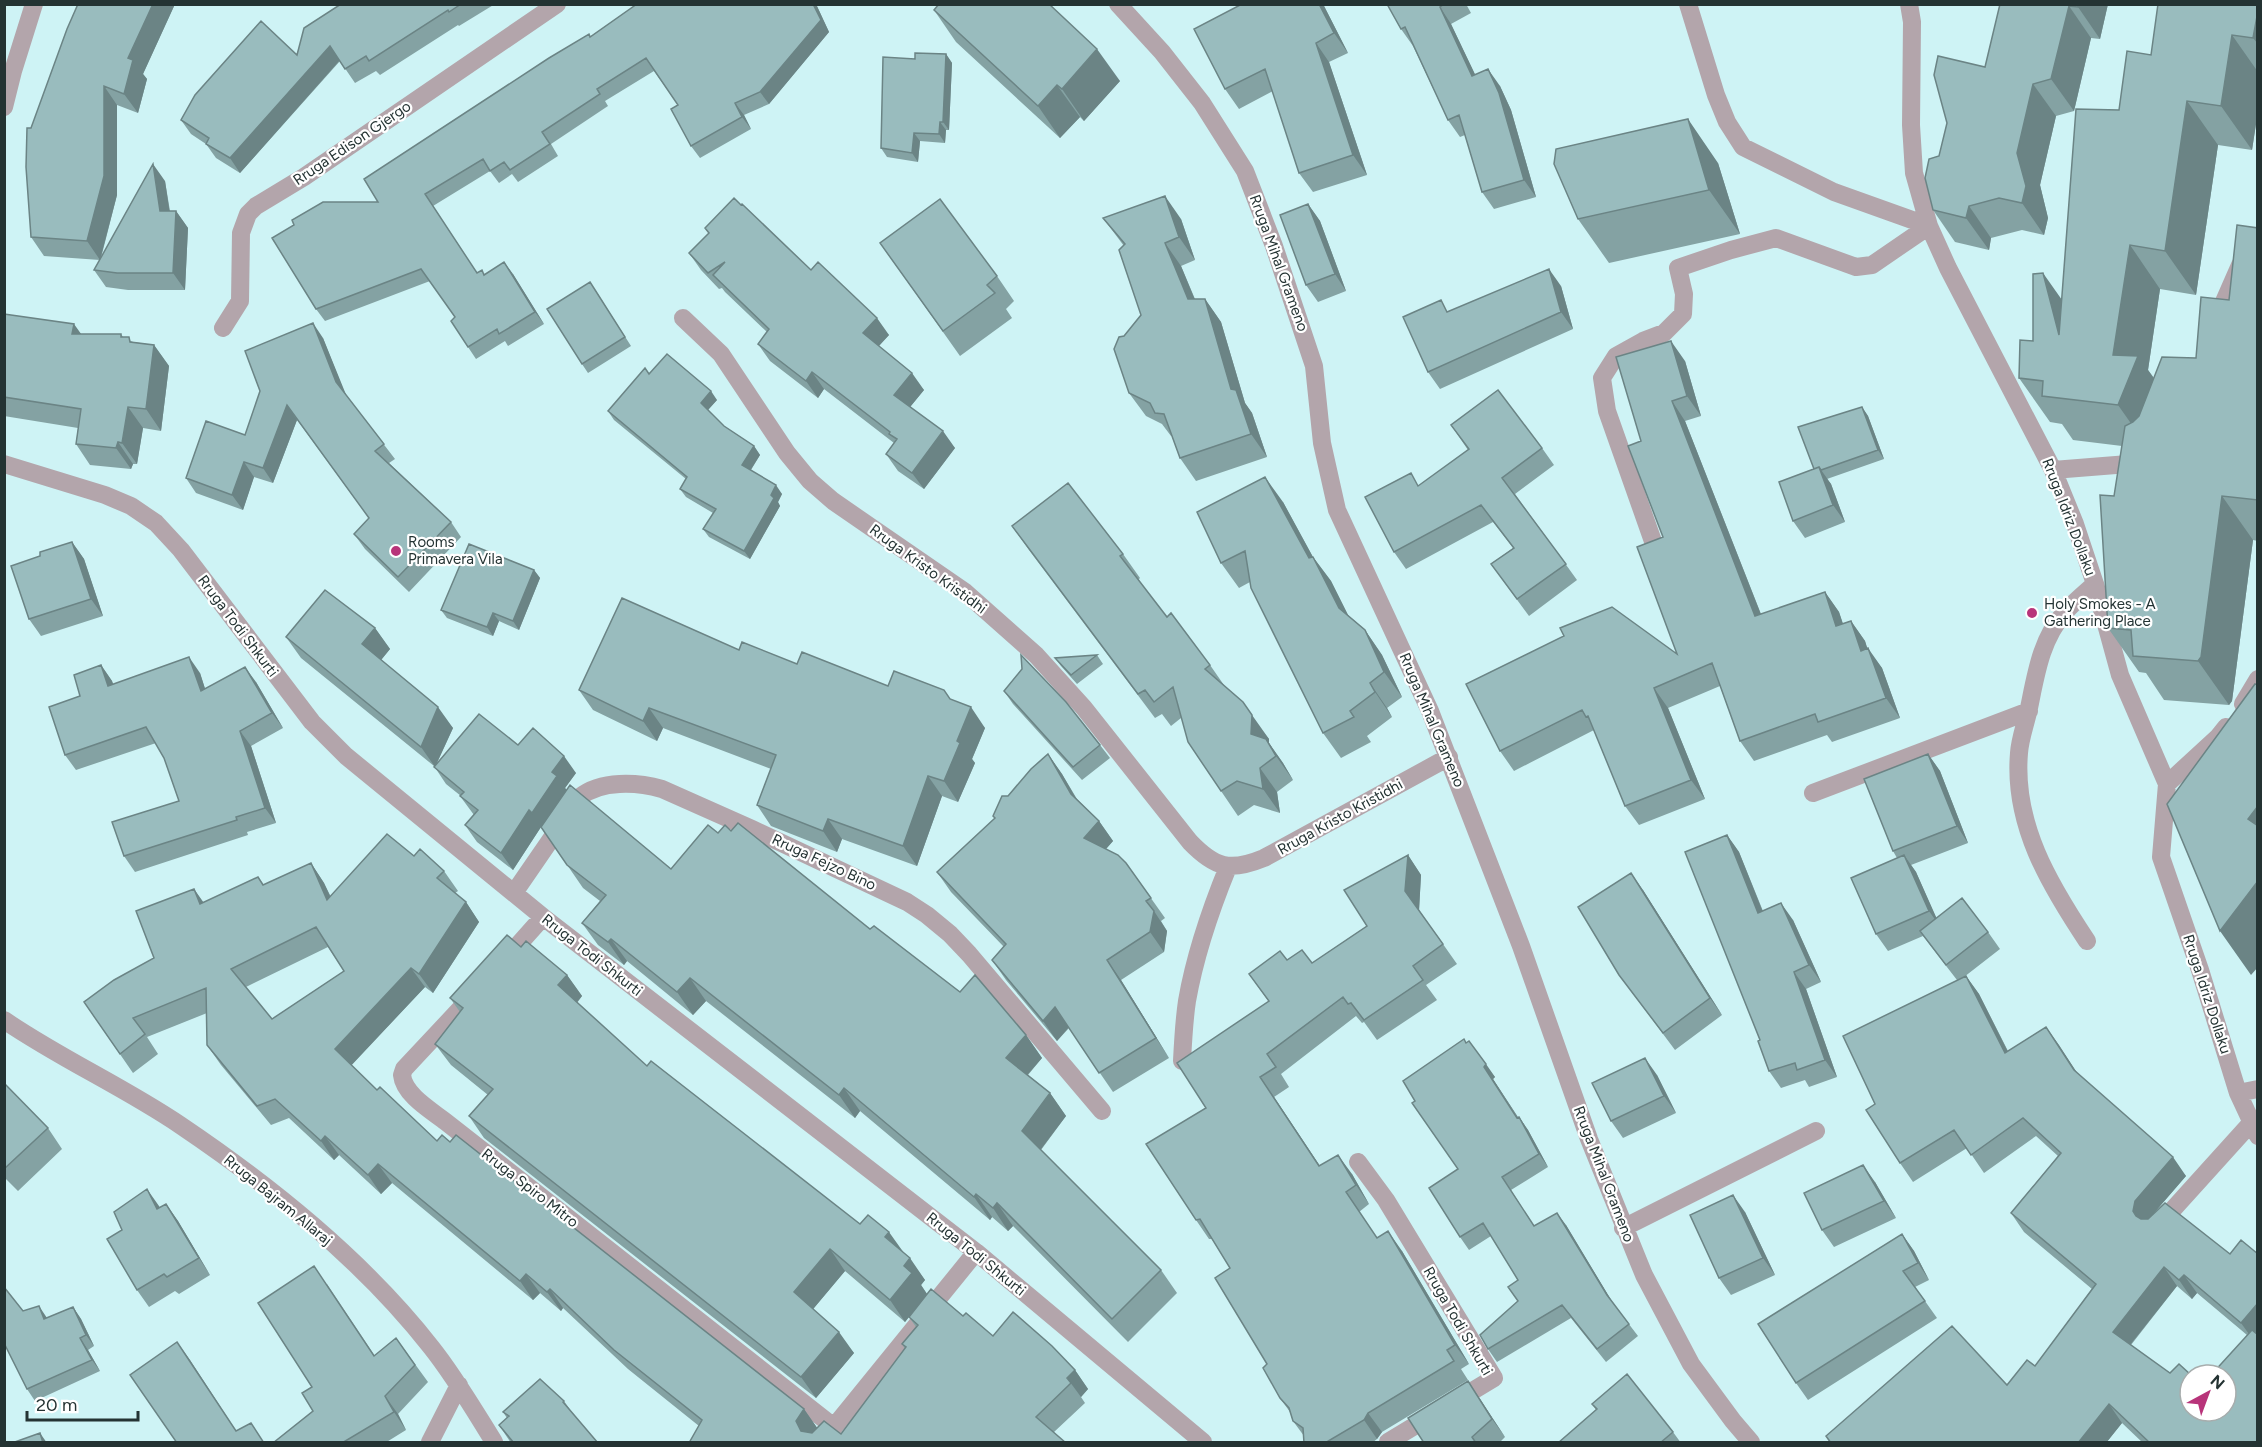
<svg xmlns="http://www.w3.org/2000/svg" width="2262" height="1447" font-family="Figtree,sans-serif">
<rect width="100%" height="100%" fill="#cef3f5"/>
<g fill="none" stroke-linecap="round" stroke-linejoin="round">
<!-- minor -->
<path stroke="#b3a5ab" stroke-width="18" d="M1118,4L1162,52L1202,103L1245,171L1274,246L1314,366L1322,443L1337,510L1430,711L1521,946L1589,1139L1644,1275L1691,1364L1733,1421L1751,1442
M1688,4L1716,95L1727,122L1743,147L1834,192L1929,226
M1909,4L1912,22L1911,125L1914,173L1929,226L1948,268L2053,470L2075,524L2095,584L2120,675L2167,784L2161,857L2200,970L2238,1093L2258,1136
M4,107L13,71L34,4
M683,318L721,354L787,453L810,481L833,501L965,592L1036,655L1084,708L1190,842C1215,868 1230,872 1264,858L1449,757
M2215,322L2240,265
M223,328L240,301L241,233L248,214L256,206L304,177L557,4
M4,464L105,495L131,506L156,523L181,550L312,722L346,756L543,917L976,1252L1203,1442
M2053,470L2141,463
M1655,547L1607,411L1602,378L1616,356L1643,341L1664,333L1683,314L1684,294L1678,268L1731,250L1776,238L1856,267L1872,265L1929,226
M2243,704L2258,679
M2167,784L2218,737L2226,727
M1813,793L2029,711
M514,893L580,797C601,780 637,782 662,789L752,829L907,902L927,915L950,934L969,954L1102,1111
M2087,941C2049,884 2013,824 2019,753C2020,738 2026,723 2029,708C2036,674 2041,639 2065,612C2074,602 2085,593 2095,584
M502,963L543,917
M476,992L404,1069L402,1075C404,1095 432,1111 446,1122L834,1427L976,1252
M4,1020C61,1059 124,1087 180,1125C272,1187 363,1260 431,1347C455,1377 474,1410 494,1442
M1182,1061C1183,1041 1184,1021 1187,1001C1195,955 1210,911 1228,867
M2238,1093L2258,1089
M1358,1162L1386,1200L1494,1378L1388,1442
M2157,1227L2251,1123
M1623,1228L1816,1131
M430,1442L459,1385"/>
</g>
<!-- wall -->
<path fill="#84a2a3" fill-rule="evenodd" d="M78,4H175L143,74L147,79L138,113L117,105V195L101,258L165,181L170,211H176L188,228L185,290H128L106,287L94,270L100,260L44,256L31,237V128Z
M341,4H495L459,26L458,25L380,75L376,71L355,83L340,61L240,173L216,158L206,144L191,134L181,120L297,55Z
M637,4H816L829,32L769,104L744,115L751,129L700,158L691,146L678,105L654,71L605,101L608,106L551,144L558,156L518,182L512,174L499,183L490,171L433,206L477,273L485,274H513L544,324L508,346L505,341L476,359L468,347L455,317L430,281L325,321L316,309L378,202L590,37Z
M1235,4H1323L1348,53L1329,62L1367,175L1313,192L1299,173L1273,91L1239,109L1225,89L1238,7Z
M1387,4H1466L1471,13L1451,24L1475,75L1500,86L1511,110L1536,197L1494,209L1482,192L1465,135L1460,137L1448,120L1413,46L1401,29Z
M2000,4H2108L2100,39L2091,38L2074,111L2056,116L2040,185L2048,218L2044,235L2022,230L1991,238L1989,250L1955,242L1933,210L1939,156L1985,67Z
M2258,4V111L2252,150L2218,145L2196,295L2160,289L2148,370L2154,378L2196,358L2229,300L2258,228V541L2253,540L2232,701L2229,705L2164,700L2146,673L2139,672L2108,628L2114,496L2122,446L2073,440L2062,424L2050,422L2019,378L2033,341L2062,300L2119,110L2151,55Z
M934,10L1120,81L1084,121L1080,117L1060,138L956,42Z
M946,54L952,63L949,130H946L945,143L920,141L918,162L887,157L881,148L915,59Z
M1718,163L1740,234L1609,263L1578,219Z
M1308,204L1320,221L1346,291L1318,302L1306,285Z
M1103,218L1181,219L1195,260L1181,266L1195,299H1205L1221,322L1245,403L1252,413L1267,457L1196,481L1180,458L1172,436H1171L1162,424L1146,416L1129,393L1124,336L1141,315L1124,246Z
M705,228L811,270L889,335L879,346L924,390L910,407L955,448L924,489L898,471L886,454L894,443L824,389L818,398L770,361L758,344L767,332L725,292L722,288L719,289L701,270L689,253L709,234Z
M880,243L997,276L1014,301L1006,309L1012,318L960,356Z
M1561,286L1573,329L1440,389L1428,372L1449,311Z
M596,291L631,346L588,373L582,364Z
M4,314L81,334H121L123,337L133,342L154,345L169,366L161,431L143,428L137,464H133L131,469L90,465L76,444L78,428L4,416Z
M323,338L345,394L395,459L389,463L451,522L461,537L409,592L365,549L354,534L369,518L297,420L273,483L254,477L243,510L196,493L186,478L245,435Z
M1685,361L1701,416L1685,421L1761,614L1825,592L1839,612L1843,624L1851,621L1865,641L1867,649L1882,668L1900,718L1832,742L1827,735L1754,761L1740,741L1720,686L1668,708L1705,799L1639,825L1625,806L1594,730L1514,771L1500,751L1677,654L1663,537L1641,441Z
M650,374L717,400L708,410L724,426L754,446L760,455L751,470L782,494L778,502L780,506L750,559L709,537L703,529L713,513L686,497L680,489L686,479L614,420L608,411Z
M1862,407L1868,416L1884,459L1827,479L1831,484L1845,522L1805,538L1793,521L1814,469Z
M1451,425L1542,448L1554,465L1515,494L1577,580L1529,616L1491,564L1513,548L1493,522L1406,569L1394,552L1420,485L1468,450Z
M1283,502L1313,557L1331,581L1348,615L1365,630L1382,655L1402,697L1387,708L1392,717L1367,736L1371,742L1341,758L1323,733L1250,582L1239,588L1221,563Z
M1012,526L1123,554L1140,578L1138,580L1167,617L1210,665L1226,688L1269,739V743L1283,763L1293,780L1277,792L1280,813L1254,805L1238,816L1221,791L1181,718L1171,726L1162,714L1155,718L1029,550Z
M72,542L84,559L103,616L41,636L29,619L40,556Z
M534,570L540,578L519,630L499,621L493,636L447,618L441,610Z
M375,628L390,649L381,660L453,728L437,763L518,745L576,773L565,788L567,790L671,869L718,833L731,831L870,929L960,992L1026,1035L1042,1058L1028,1075L1050,1093L1066,1116L1041,1150L1161,1270L1177,1293L1128,1342L1013,1226L1008,1231L992,1217L990,1220L860,1111L855,1118L706,1001L693,1015L627,961L624,965L598,945L582,923L600,901L583,888L541,827L513,870L477,842L465,825L474,815L460,796H461L446,784L434,766L301,658L286,637Z
M739,650L888,686L951,699L985,728L972,759L975,763L958,802L942,796L917,866L842,839L837,852L771,826L757,805L771,769L663,728L657,741L593,710L579,690Z
M1097,655L1103,664L1077,684L1061,666L1055,658Z
M101,665L112,681L113,684L200,673L205,689L256,682L283,728L251,746L276,823L247,832L248,835L135,872L124,856L179,801L164,758L156,743L76,770L65,755L80,696Z
M1022,669L1100,745L1110,758L1082,780L1013,704L1004,691Z
M1048,754L1062,774L1077,799L1099,821L1113,841L1106,849L1126,863L1165,918L1161,921L1167,931L1164,952L1121,980L1169,1058L1113,1092L1069,1028L1057,1041L1006,980L992,960L1004,947L951,892L937,872L995,818L1008,796Z
M1928,754L1940,771L1968,843L1911,865L1916,872L1936,918L1988,932L2000,949L1964,977L1966,976L1979,994L2008,1051L2046,1027L2076,1072L2186,1176L2154,1213L2230,1254H2258V1443H2143L2122,1423L2106,1443H1830L1826,1436L2007,1385L2035,1366L2092,1289L2024,1232L2011,1213L2058,1156L2036,1136L1984,1173L1967,1148L1913,1182L1900,1163L1875,1104L1957,980L1923,936L1888,951L1876,934L1897,858L1893,851ZM2177,1286L2192,1299L2197,1293L2247,1335L2190,1411L2131,1345Z
M1727,835L1739,852L1763,911L1793,920L1821,982L1806,989L1837,1077L1809,1087L1805,1080L1781,1088L1769,1071L1760,1040Z
M1408,855L1421,875L1419,910L1457,964L1426,985L1437,1000L1377,1040L1364,1022L1362,1023L1356,1016L1281,1074L1289,1087L1274,1097L1320,1166L1352,1174L1369,1204L1359,1212L1377,1238L1402,1251L1469,1364L1461,1369L1468,1380L1382,1432L1377,1439L1372,1443H1304V1436L1293,1421L1290,1412L1280,1398L1230,1268L1212,1239H1209L1196,1220L1206,1108L1269,1002L1249,974L1287,960L1312,963L1367,926Z
M414,856L444,871L458,891L455,893L466,902L479,922L433,993L425,987L351,1065L377,1090L437,1141L804,1409L817,1428L841,1434L905,1349L902,1344L916,1327L909,1317L905,1322L845,1271L813,1309L854,1353L816,1398L484,1138L469,1116L488,1095L451,1065L435,1044L460,1012L450,998L521,947L567,975L582,996L577,1003L647,1066L860,1224L904,1253L925,1280L921,1285L927,1294L963,1316L993,1336L1075,1370L1088,1389L1081,1397L1085,1403L1054,1432L689,1443L699,1426L628,1369L563,1308L561,1311L540,1293L533,1300L392,1183L381,1194L339,1155L334,1160L289,1118L271,1125L221,1065L207,1045V1013L147,1037L158,1054L133,1073L84,1002L154,958L194,889L204,903L258,877L264,885L311,863L324,883L331,897ZM328,947L344,971L272,1019L246,987Z
M1643,890L1722,1015L1675,1050L1619,975Z
M1466,1043L1495,1077L1493,1079L1518,1117H1519L1528,1130L1548,1167L1511,1190L1534,1226L1566,1225L1612,1302L1638,1336L1606,1362L1571,1318L1497,1362L1488,1349L1518,1301V1280L1491,1236L1469,1250L1460,1237L1458,1169Z
M1657,1075L1676,1113L1623,1138L1611,1121Z
M4,1083L48,1128L62,1149L18,1191L4,1177Z
M1875,1182L1896,1218L1834,1247L1822,1230Z
M166,1204L178,1221L210,1275L179,1294L175,1291L149,1307L137,1290L160,1208Z
M1745,1212L1775,1275L1731,1295L1719,1278Z
M1902,1234L1914,1251L1929,1280L1915,1287L1937,1318L1808,1400L1796,1383Z
M327,1284L375,1356L396,1338L428,1382L398,1414L406,1430L385,1443H273L313,1411L312,1387Z
M4,1287L23,1311L47,1318L73,1307L81,1319L94,1346L88,1350L100,1371L35,1401L27,1389L6,1346L4,1347Z
M1480,1399L1505,1437L1499,1443H1424Z
M564,1401L573,1414L598,1443H511L499,1425L507,1418L503,1412Z
M1592,1404L1673,1432L1681,1443H1558L1596,1410Z"/>
<!-- shaded-wall -->
<path fill="#6b8485" d="M153,4H175L143,74L147,79L138,113L124,94L128,58Z
M813,4H816L829,32L769,104L760,92Z
M1319,4H1323L1348,53L1334,33Z
M2078,4H2108L2100,39L2078,7Z
M2069,6L2091,38L2074,111L2051,79Z
M1440,7L1451,24L1484,93L1472,76Z
M2258,11V44L2253,38Z
M2232,35L2258,72V111L2252,150L2221,106Z
M1316,43L1329,62L1367,175L1353,155Z
M330,46L340,60L240,173L230,158Z
M1097,49L1120,81L1084,121L1062,89Z
M946,54L952,63L949,130L943,122Z
M1488,69L1500,86L1511,110L1536,197L1524,180Z
M2033,84L2056,116L2040,185L2048,218L2044,235L2022,203L2017,153Z
M1057,85L1080,117L1060,138L1038,106Z
M104,86L117,105V195L100,260L87,241Z
M2187,101L2218,145L2196,295L2165,251Z
M735,103L744,115L751,129L742,117Z
M1688,119L1718,163L1740,234L1709,190Z
M940,122L946,130L945,143L939,134Z
M914,133L920,141L918,162L912,153Z
M153,164L165,181L172,228L160,211Z
M1165,196L1181,219L1195,260L1179,237Z
M1308,204L1320,221L1346,291L1335,274Z
M1969,206L1991,238L1989,250L1966,218Z
M176,211L188,228L185,290L173,273Z
M1165,243L1181,266L1204,322L1188,299Z
M2130,245L2160,289L2148,370L2169,400L2149,449L2118,405L2113,355Z
M504,262L513,274L544,324L535,312Z
M1549,269L1561,286L1573,329L1561,312Z
M2043,273L2074,317L2059,335Z
M1205,299L1221,322L1245,403L1252,413L1267,457L1251,434L1231,389Z
M877,318L889,335L875,350L863,333Z
M313,323L323,338L347,397L336,382Z
M74,324L89,345L72,334Z
M1671,341L1685,361L1701,416L1687,396Z
M154,345L169,366L161,431L146,409Z
M812,372L824,389L818,398L806,381Z
M912,373L924,390L906,412L894,395Z
M711,391L717,400L707,411L701,403Z
M1672,401L1685,421L1769,635L1755,616Z
M287,405L297,420L273,483L263,468Z
M128,407L143,428L137,464L122,443Z
M1862,407L1868,416L1884,459L1878,450Z
M943,431L955,448L924,489L912,473Z
M118,442L133,464L131,469L116,448Z
M754,446L760,455L748,474L742,465Z
M244,462L254,477L243,510L232,495Z
M1819,467L1831,484L1845,522L1833,505Z
M1265,477L1283,502L1327,583L1309,558Z
M776,485L782,494L778,502L780,506L750,559L744,551Z
M2222,496L2253,540L2232,701L2229,705L2198,661Z
M72,542L84,559L103,616L91,599Z
M1313,557L1331,581L1357,633L1339,608Z
M534,570L540,578L519,630L513,621Z
M1825,592L1839,612L1850,645L1836,626Z
M493,613L499,621L493,636L487,627Z
M1851,621L1865,641L1875,671L1861,651Z
M375,628L390,649L377,665L362,644Z
M1365,630L1382,655L1402,697L1384,672Z
M1868,648L1882,668L1900,718L1886,698Z
M189,657L200,673L211,707L201,691Z
M101,665L112,681L119,701L108,686Z
M245,667L256,682L283,728L272,713Z
M1370,683L1387,708L1392,717L1375,692Z
M1654,688L1668,708L1705,799L1691,780Z
M438,707L453,728L435,767L421,747Z
M971,707L985,728L972,759L975,763L958,802L944,781L957,741Z
M649,708L663,728L657,741L643,721Z
M1252,715L1269,739V743L1283,763L1293,780L1276,756L1251,734Z
M240,731L251,746L276,823L265,808Z
M1048,754L1062,774L1085,814L1071,794Z
M1928,754L1940,771L1968,843L1957,826Z
M564,756L576,773L565,788L569,793L544,830L541,827L513,870L501,853L552,772Z
M1260,768L1277,792L1280,813L1263,789Z
M928,776L942,796L917,866L903,846Z
M2258,806V833L2248,819Z
M828,819L842,839L837,852L823,831Z
M1099,821L1113,841L1098,858L1084,838Z
M1727,835L1739,852L1770,930L1758,913Z
M1408,855L1421,875L1419,911L1405,891Z
M1904,855L1916,872L1941,928L1929,911Z
M311,863L324,883L341,920L327,900Z
M1631,873L1643,890L1722,1015L1710,998Z
M2258,881V967L2251,975L2220,931Z
M194,889L207,908L200,904Z
M466,902L479,922L433,993L419,974Z
M1781,903L1793,920L1821,982L1809,965Z
M1154,911L1167,931L1164,952L1150,932Z
M611,939L627,961L624,965L608,942Z
M1107,960L1121,980L1169,1058L1156,1038Z
M411,968L425,987L348,1069L335,1049Z
M1794,972L1806,989L1837,1077L1825,1060Z
M567,975L582,996L573,1007L558,985Z
M1966,976L1979,994L2018,1072L2005,1053Z
M690,978L706,1001L693,1015L677,992Z
M1055,1007L1069,1027L1057,1041L1043,1021Z
M2046,1027L2059,1045L2087,1088L2074,1070Z
M1026,1035L1042,1058L1022,1081L1006,1058Z
M1645,1058L1657,1075L1676,1113L1664,1096Z
M1486,1064L1495,1077L1493,1079L1526,1130L1484,1067Z
M1260,1077L1274,1097L1333,1186L1319,1166Z
M844,1088L860,1111L855,1118L839,1095Z
M1050,1093L1066,1116L1038,1153L1022,1131Z
M1519,1117L1528,1130L1548,1167L1539,1154Z
M325,1136L339,1155L334,1160L321,1141Z
M1338,1155L1352,1174L1369,1204L1356,1185Z
M2173,1157L2186,1176L2148,1220L2149,1235L2133,1211L2135,1201Z
M378,1164L392,1183L381,1194L368,1175Z
M1863,1165L1875,1182L1896,1218L1884,1201Z
M147,1189L159,1206L169,1226L157,1209Z
M976,1194L992,1217L990,1220L974,1197Z
M1733,1195L1745,1212L1775,1275L1763,1258Z
M997,1203L1013,1226L1008,1231L993,1208Z
M166,1204L178,1221L210,1275L199,1258Z
M1557,1213L1566,1225L1616,1308L1607,1295Z
M1388,1231L1402,1251L1469,1364L1455,1345Z
M889,1232L904,1253L885,1237Z
M1902,1234L1914,1251L1929,1280L1918,1263Z
M830,1249L845,1271L809,1314L794,1292Z
M910,1258L925,1280L921,1285L927,1294L905,1322L890,1300L904,1266Z
M2164,1267L2177,1286L2126,1350L2113,1332Z
M526,1274L540,1293L533,1300L520,1281Z
M2184,1275L2197,1293L2192,1299L2179,1280Z
M550,1289L563,1308L561,1311L547,1292Z
M2258,1303V1337L2254,1341L2241,1323Z
M39,1306L47,1318L44,1319Z
M73,1307L81,1319L94,1346L86,1335Z
M839,1332L854,1353L816,1398L801,1377Z
M80,1338L88,1350L100,1371L92,1360Z
M177,1342L190,1360L244,1443L236,1431Z
M1075,1370L1088,1389L1081,1397L1067,1378Z
M1468,1381L1480,1399L1505,1437L1492,1419Z
M385,1396L398,1414L406,1430L394,1412Z
M2109,1404L2122,1423L2106,1443H2078Z
M804,1409L818,1429L810,1440L801,1431L796,1421Z
M1368,1413L1382,1432L1377,1439L1364,1420Z
M40,1433L47,1443H43Z"/>
<!-- building -->
<path fill="#99bcbe" stroke="#6b8485" stroke-width="1.5" fill-rule="evenodd" d="M78,4H153L128,58L133,60L124,94L104,86V176L87,241L31,237L26,167L27,128H31L67,29Z
M341,4H461L449,12L448,10L369,61L366,56L345,69L330,46L230,158L206,144L209,138L181,120L195,95L261,21L297,55L304,28Z
M637,4H813L821,20L760,92L735,103L742,117L691,146L671,109L678,105L646,58L597,89L600,94L542,132L550,144L510,170L504,162L490,171L483,159L425,194L477,273L482,270L484,275L504,262L535,312L499,334L497,329L468,347L451,321L455,317L421,269L316,309L272,238L294,225L292,220L323,202H378L364,179L549,58L589,34L590,37Z
M939,4H1049L1097,49L1062,89L1057,85L1038,106L934,10Z
M1242,4H1319L1334,33L1316,43L1353,155L1299,173L1265,69L1225,89L1194,29Z
M1387,4H1444L1440,7L1472,76L1488,69L1499,93L1524,180L1482,192L1459,115L1448,120L1405,27L1401,29Z
M2000,4H2078V7L2069,6L2051,79L2033,84L2017,153L2026,186L2022,203L1999,198L1969,206L1966,218L1933,210L1925,178L1929,159L1939,156L1947,123L1934,75L1938,56L1985,67Z
M2158,4H2258V11L2253,38L2232,35L2221,106L2187,101L2165,251L2130,245L2113,355L2138,356L2118,405L2042,396L2043,381L2019,378L2020,340L2033,341V274L2043,273L2059,335L2076,109L2119,110L2127,51L2151,55Z
M915,53L946,54L943,122H940L939,134L914,133L912,153L881,148L883,57L915,59Z
M1688,119L1709,190L1578,219L1554,164L1556,149Z
M153,164L160,211H176L173,273H117L94,270Z
M1165,196L1179,237L1165,243L1188,299H1205L1231,389L1236,390L1251,434L1180,458L1164,414L1155,413L1150,403L1129,393L1114,349L1119,337L1124,336L1141,315L1119,250L1125,244L1103,218Z
M734,198L741,205L742,204L811,270L818,262L877,318L863,333L912,373L894,395L943,431L912,473L886,454L897,439L889,434L890,432L812,372L806,381L758,344L769,329L713,275L725,262L708,273L689,253L709,233L705,228Z
M940,199L997,276L987,285L995,293L943,331L880,243Z
M1308,204L1335,274L1306,285L1280,215Z
M2237,225L2258,228V500L2222,496L2201,657L2198,661L2133,656L2131,630L2108,628L2100,495L2114,496L2125,426L2133,422L2139,416L2162,357L2196,358L2201,297L2229,300Z
M1549,269L1561,312L1428,372L1403,317L1441,300L1447,312Z
M590,282L625,337L582,364L547,309Z
M4,314L74,324L72,334H121V337H129L130,342L154,345L146,409L128,407L122,443L118,442L116,448L76,444L81,409L4,397Z
M313,323L336,382L384,444L375,451L451,522L398,577L354,534L369,518L287,405L263,468L244,462L232,495L186,478L206,421L245,435L260,391L245,351Z
M1671,341L1687,396L1672,401L1755,616L1825,592L1836,626L1851,621L1861,651L1868,648L1886,698L1818,722L1815,714L1740,741L1712,663L1654,688L1691,780L1625,806L1588,716L1586,717L1582,710L1500,751L1466,684L1564,636L1560,628L1612,607L1677,654L1637,547L1663,537L1628,446L1641,441L1616,357Z
M667,354L711,391L701,403L724,426L754,446L742,465L776,485L771,495L774,498L744,551L703,529L716,509L680,489L687,477L608,411L645,368L649,374Z
M1498,390L1542,448L1502,478L1566,564L1517,599L1491,564L1514,548L1481,505L1394,552L1365,497L1411,473L1418,486L1469,449L1451,425Z
M1862,407L1878,450L1821,470L1819,467L1814,469L1798,427Z
M1819,467L1833,505L1793,521L1779,482Z
M1265,477L1309,558L1313,557L1339,608L1365,630L1384,672L1370,683L1375,692L1350,711L1354,717L1323,733L1251,588L1245,551L1221,563L1197,512Z
M1068,483L1123,554L1120,556L1167,617L1171,613L1210,665L1205,669L1243,702L1252,715L1251,734L1266,739L1276,756L1260,768L1263,789L1237,781L1221,791L1188,742L1173,687L1154,702L1145,690L1138,694L1012,526Z
M72,542L91,599L29,619L11,566L40,556V552Z
M469,544L534,570L513,621L493,613L487,627L441,610Z
M325,590L375,628L362,644L438,707L421,747L286,637Z
M622,598L739,650L742,642L797,664L802,652L888,686L894,671L944,690L950,699L971,707L957,741L960,743L944,781L928,776L903,846L828,819L823,831L757,805L776,755L649,708L643,721L579,690Z
M1021,655L1066,702L1100,745L1073,767L1004,691L1022,669Z
M1097,655L1071,675L1055,658Z
M189,657L201,691L245,667L272,713L240,731L265,808L236,817L237,820L124,856L112,822L179,801L164,758L146,727L65,755L49,707L80,696L74,675L101,665L108,686Z
M2255,684L2258,685V806L2248,819L2258,826V881L2220,931L2167,804Z
M479,714L518,745L533,728L564,756L552,772L557,776L532,813L529,810L501,853L465,825L478,810L460,796L464,792L434,767Z
M1048,754L1071,794L1099,821L1084,838L1118,855L1126,863L1151,898L1146,901L1154,911L1150,932L1107,960L1156,1038L1099,1073L1055,1007L1043,1021L992,960L1006,944L937,872L995,818L993,816L1002,796H1008L1031,769Z
M1928,754L1957,826L1893,851L1864,779Z
M570,785L671,869L708,825L718,833L725,825L731,831L738,823L870,929L874,926L960,992L975,975L1026,1035L1006,1058L1050,1093L1022,1131L1161,1270L1112,1319L997,1203L993,1208L976,1194L974,1197L844,1088L839,1095L690,978L677,992L611,939L608,942L582,923L606,895L567,865L541,827Z
M387,834L414,856L420,849L444,871L437,878L466,902L419,974L411,968L335,1049L377,1090L380,1087L437,1141L442,1135L450,1142L456,1135L804,1409L796,1421L801,1431L812,1433L824,1421L841,1434L906,1347L902,1344L918,1325L909,1317L931,1289L963,1316L966,1313L993,1336L1013,1312L1052,1346L1075,1370L1067,1378L1071,1383L1036,1417L1066,1443H689L702,1420L614,1350L550,1289L547,1292L526,1274L520,1281L378,1164L368,1175L325,1136L321,1141L275,1099L257,1106L207,1045L206,988L133,1018L145,1034L120,1054L84,1002L114,980L154,958L136,911L194,889L200,904L258,877L263,885L311,863L327,900ZM316,927L344,971L272,1019L231,969Z
M1727,835L1758,913L1781,903L1809,965L1794,972L1825,1060L1797,1070L1795,1063L1769,1071L1758,1041L1760,1040L1685,852Z
M1408,855L1405,891L1443,944L1413,966L1423,980L1364,1020L1351,1003L1348,1004L1343,997L1267,1054L1276,1067L1260,1077L1319,1166L1338,1155L1356,1185L1346,1192L1377,1238L1388,1231L1455,1345L1447,1350L1454,1361L1368,1413L1364,1420L1325,1443H1304L1303,1428L1293,1421L1289,1408L1280,1398L1263,1368L1267,1364L1215,1278L1230,1268L1200,1219L1196,1220L1146,1144L1206,1108L1177,1063L1269,1001L1249,974L1280,951L1287,960L1302,950L1312,963L1367,926L1344,890Z
M1904,855L1929,911L1876,934L1851,878Z
M1631,873L1710,998L1663,1033L1619,975L1578,907Z
M1962,898L1988,932L1946,965L1920,931Z
M507,935L521,947L526,941L567,975L558,985L647,1066L651,1061L860,1224L868,1215L889,1232L885,1237L910,1258L904,1266L912,1273L890,1300L830,1249L794,1292L839,1332L801,1377L469,1116L493,1089L435,1044L463,1008L450,998Z
M1966,976L2005,1053L2046,1027L2074,1070L2173,1157L2135,1201L2133,1211L2136,1216L2141,1219H2148L2165,1203L2230,1254L2241,1240L2258,1254V1303L2241,1323L2184,1275L2179,1280L2164,1267L2113,1332L2170,1373L2179,1364L2191,1375H2190V1411H2226V1375H2211L2252,1330L2258,1335V1443H2150L2109,1404L2078,1443H1831L1826,1436L1952,1326L2007,1385L2027,1360L2035,1366L2096,1284L2011,1213L2061,1153L2023,1118L1971,1155L1954,1130L1900,1163L1866,1110L1875,1104L1843,1036Z
M1464,1039L1466,1043L1469,1041L1486,1064L1484,1067L1517,1118L1519,1117L1539,1154L1502,1177L1534,1226L1557,1213L1607,1295L1629,1324L1597,1349L1562,1305L1488,1349L1480,1335L1518,1301L1508,1287L1518,1280L1483,1223L1460,1237L1429,1188L1458,1169L1412,1103L1415,1101L1403,1081Z
M1645,1058L1664,1096L1611,1121L1592,1083Z
M4,1083L48,1128L4,1169Z
M1863,1165L1884,1201L1822,1230L1804,1193Z
M147,1189L157,1209L166,1204L199,1258L167,1277L164,1274L137,1290L107,1239L122,1230L114,1212Z
M1733,1195L1763,1258L1719,1278L1690,1215Z
M1902,1234L1918,1263L1903,1271L1925,1301L1796,1383L1758,1324Z
M314,1266L374,1356L396,1338L415,1365L385,1396L394,1412L342,1443H273L313,1411L302,1393L312,1387L258,1303Z
M4,1287L23,1311L39,1306L44,1319L73,1307L86,1335L80,1338L92,1360L27,1389L4,1343Z
M177,1342L236,1431L251,1423L264,1443H177L130,1375Z
M1627,1374L1673,1432L1660,1443H1558L1597,1409L1592,1404Z
M540,1379L564,1401L563,1402L598,1443H514L499,1425L509,1416L503,1412Z
M1468,1381L1492,1419L1472,1437L1476,1443H1424L1408,1418Z
M40,1433L43,1443H12Z"/>
<!-- markers -->
<g fill="#b8347a" stroke="#fff" stroke-width="2">
<circle cx="396" cy="551" r="6"/>
<circle cx="2032" cy="613" r="6"/>
</g>
<g text-anchor="middle" stroke-width="4.5" stroke-linejoin="round" paint-order="stroke">
<!-- street labels -->
<g font-size="15" fill="#243333" stroke="#fff">
<text transform="translate(352 143) rotate(-34)" y="5">Rruga Edison Gjergo</text>
<text transform="translate(1279 263) rotate(70)" y="5">Rruga Mihal Grameno</text>
<text transform="translate(2069 517) rotate(69)" y="5">Rruga Idriz Dollaku</text>
<text transform="translate(928 569) rotate(36)" y="5">Rruga Kristo Kristidhi</text>
<text transform="translate(238 626) rotate(53)" y="5">Rruga Todi Shkurti</text>
<text transform="translate(1432 720) rotate(67)" y="5">Rruga Mihal Grameno</text>
<text transform="translate(1340 817) rotate(-29)" y="5">Rruga Kristo Kristidhi</text>
<text transform="translate(824 862) rotate(25)" y="5">Rruga Fejzo Bino</text>
<text transform="translate(592 955) rotate(38)" y="5">Rruga Todi Shkurti</text>
<text transform="translate(2207 994) rotate(72)" y="5">Rruga Idriz Dollaku</text>
<text transform="translate(1604 1174) rotate(69)" y="5">Rruga Mihal Grameno</text>
<text transform="translate(530 1188) rotate(38)" y="5">Rruga Spiro Mitro</text>
<text transform="translate(278 1200) rotate(39)" y="5">Rruga Bajram Allaraj</text>
<text transform="translate(976 1254) rotate(39)" y="5">Rruga Todi Shkurti</text>
<text transform="translate(1458 1321) rotate(60)" y="5">Rruga Todi Shkurti</text>
</g>
<!-- poi labels -->
<g font-size="15" fill="#243333" stroke="#fff" text-anchor="start">
<text x="408" y="547">Rooms<tspan x="408" dy="17">Primavera Vila</tspan></text>
<text x="2044" y="609">Holy Smokes - A<tspan x="2044" dy="17">Gathering Place</tspan></text>
</g>
</g>
<!-- border -->
<rect width="2262" height="1447" fill="none" stroke="#243333" stroke-width="12"/>
<!-- north arrow -->
<g transform="translate(2208 1393) rotate(41)"><circle r="28" fill="#ffffff" stroke="#a7adad" stroke-width="1.5"/>
<path d="M0-4.5L10 22L0 15L-10 22Z" fill="#b8347a"/>
<text y="-9" font-size="16" font-weight="bold" text-anchor="middle" fill="#243333">N</text>
</g>
<!-- scale -->
<path d="M27 1411v9h111v-9" fill="none" stroke="#243333" stroke-width="3"/>
<text x="36" y="1411" font-size="18" fill="#243333" stroke="#ffffff" stroke-width="4.5" paint-order="stroke">20 m</text>
</svg>
